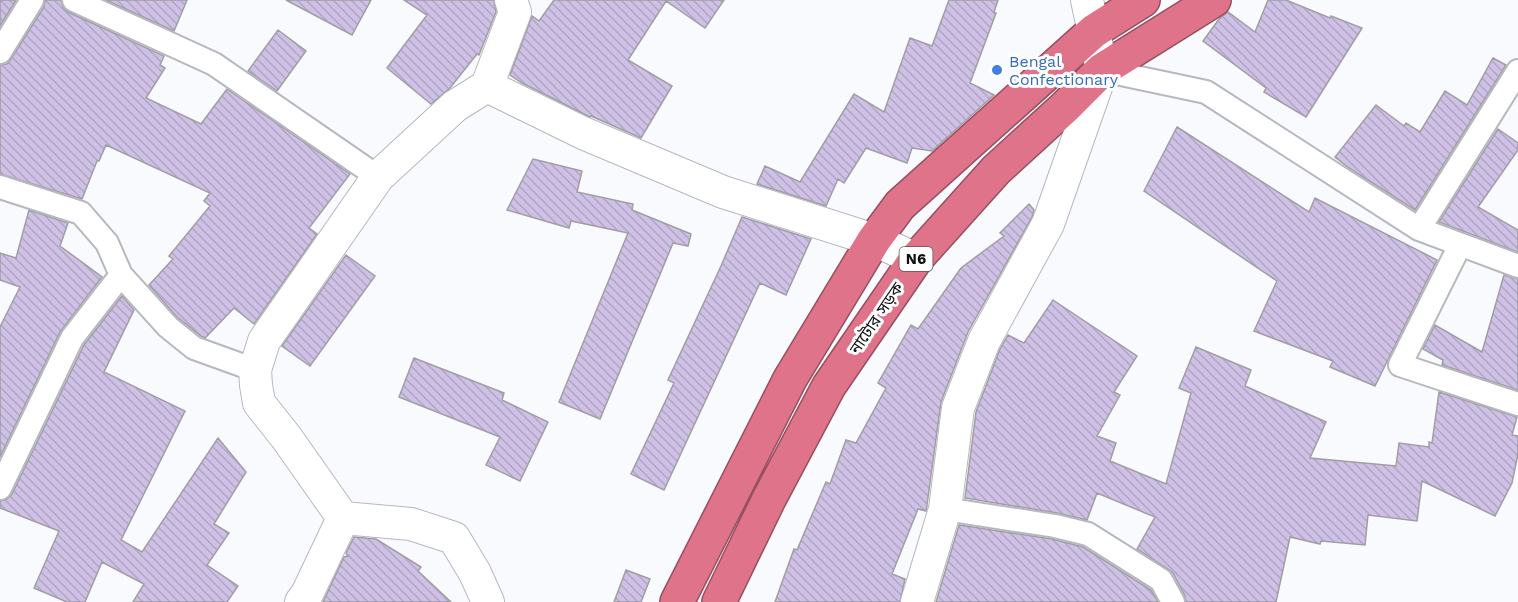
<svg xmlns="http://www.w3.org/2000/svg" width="1518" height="602" font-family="'Work Sans','Noto Sans Bengali',sans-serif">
<defs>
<pattern id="building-back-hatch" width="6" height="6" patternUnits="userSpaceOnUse" patternTransform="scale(1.5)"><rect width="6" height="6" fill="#cfc1e6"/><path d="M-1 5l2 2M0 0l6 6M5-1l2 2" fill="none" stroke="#b1a5c4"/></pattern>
</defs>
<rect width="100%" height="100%" fill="#f9fafe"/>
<!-- building -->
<path fill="url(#building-back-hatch)" stroke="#a09da4" stroke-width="1.5" d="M0,0H16L0,26Z
M45,0H61L63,7L68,12L164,56L160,65L165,68L146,98L201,124L227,89L350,174L309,228L317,234L254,324L234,308L205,338L201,336L177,317L149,285L173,259L169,256L210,206L204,201L210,193L106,145L99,161H97L82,199L0,174V65L7,64L11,59L44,7Z
M106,0H187L174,31Z
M286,0H371L352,35Z
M404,0H494L496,12L479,55L477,54L450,88L431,104L387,68L427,15Z
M554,0H724L705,28L666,1L628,60L672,86L641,138L591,116L590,117L522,83L510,75L532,16L539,21Z
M949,0H998L994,12L996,13L970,83L994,95L932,151L912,148L907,163L866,148L844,183L838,179L826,206L757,184L765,166L800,182L854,94L884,112L910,38L932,46Z
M1268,0H1286L1330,18L1331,16L1362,28L1306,117L1264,92L1266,88L1203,41L1219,19L1228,12L1255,32Z
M278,30L306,51L277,91L248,71Z
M1493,58L1506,65L1415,210L1349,168L1335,157L1376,105L1404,126L1406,123L1420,132L1445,91L1467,105Z
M1177,127L1309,212L1315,198L1437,260L1375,386L1330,367L1333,361L1254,331L1277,281L1144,191Z
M1498,129L1518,143V150L1478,207L1518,230V252L1439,222Z
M533,159L582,171L577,192L633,204L632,210L691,234L688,246L673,243L600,419L559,402L628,233L571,221L569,228L507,210Z
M1029,204L1034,210L1032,217L968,332L941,402L927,505L926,511L918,509L892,574L905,579L900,602H775L794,549L797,550L826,482L830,484L846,440L856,443L886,388L878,383L911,325L918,329L961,268L1004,236L1000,233Z
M29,210L68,223L60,246L102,277L60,332L0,457V327L20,287L0,280V253L16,258Z
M742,217L811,239L786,295L760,283L664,490L631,474L674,383L668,380L721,266Z
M346,255L375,276L310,366L282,346Z
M1504,275L1518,279V390L1442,365L1443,360L1423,349L1435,325L1482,352Z
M122,296L134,310L104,372L185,411L121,540L142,552L218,438L246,472L214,524L229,533L207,565L238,586L227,602H133L144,584L102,562L85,602H67L34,588L59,531L0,508V501L7,499L12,494L84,345Z
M1053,300L1137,356L1114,392L1120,395L1097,436L1116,443L1110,461L1166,484L1191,393L1179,388L1196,347L1251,370L1245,386L1326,422L1310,458L1396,466L1399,443L1429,447V442L1432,443L1439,392L1517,417L1512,435L1518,436V454L1512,483L1495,516L1422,481L1417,521L1368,515L1365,545L1321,541L1320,544L1290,537L1276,602H1186L1185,596L1173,573L1168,569L1137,549L1155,517L1097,493L1087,520L1057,513L965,498L976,412L1000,349L1008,335L1024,343Z
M414,358L504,393L502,400L548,422L520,481L486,465L500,437L399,397Z
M959,525L1052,539L1083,547L1151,590L1158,602H936Z
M354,537L376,539L421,567L418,571L451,602H323L344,557L348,556L346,553Z
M626,570L650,579L641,602H614Z"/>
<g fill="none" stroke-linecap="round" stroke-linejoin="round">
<!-- street casing -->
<g stroke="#b7b8bf" stroke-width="26">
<path id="street" d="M74,0L214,64L378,177
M0,52L32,0
M1102,70L1206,92L1419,229L1518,266
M0,187L81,213L107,243L121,275L168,327L194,348L255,370
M1419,229L1518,71
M1460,245L1400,365L1518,404
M0,488L72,338L121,275
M945,509L1055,526L1088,534L1161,580L1173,602"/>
</g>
<!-- secondary casing -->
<g stroke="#b7b8bf" stroke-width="34">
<path id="secondary" d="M511,0L515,12L487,86L583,133L723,192L874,240L916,259
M487,86L455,106L378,177L264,341L255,370L256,385L259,403L286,437L343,518L411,524L454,538L475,573L488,602
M301,602L307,594L343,518
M917,602L945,509L958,408L984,341L1048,224L1102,70L1087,0"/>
</g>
<!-- highway casing -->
<g stroke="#965060" stroke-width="36">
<path id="highway" d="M677,602L790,379L874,240L900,205L1094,31L1143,0
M719,602L769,499L829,386L916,259L996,170L1065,107L1102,70L1214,0"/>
</g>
<!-- street -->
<use href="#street" stroke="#fff" stroke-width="22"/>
<!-- secondary -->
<use href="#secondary" stroke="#fff" stroke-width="32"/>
<!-- highway -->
<use href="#highway" stroke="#df738a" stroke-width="33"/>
</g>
<!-- markers -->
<circle fill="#3f7fe0" stroke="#fff" stroke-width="2" cx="997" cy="70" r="6"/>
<g text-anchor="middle" stroke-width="6" stroke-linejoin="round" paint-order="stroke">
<!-- shield labels -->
<rect fill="#fff" stroke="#565758" stroke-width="1.5" x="899.5" y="247" width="33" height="24" rx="4.5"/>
<g font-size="15" font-weight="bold" fill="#0e0f11">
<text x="916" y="264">N6</text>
</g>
<!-- shop labels -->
<g font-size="16" fill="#366cbe" stroke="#fff" text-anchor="start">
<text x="1009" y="67">Bengal<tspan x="1009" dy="18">Confectionary</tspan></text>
</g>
<!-- street labels -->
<g font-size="16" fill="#0e0f11" stroke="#fff">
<text transform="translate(876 318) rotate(-56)" y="6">নাটোর সড়ক</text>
</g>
</g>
</svg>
